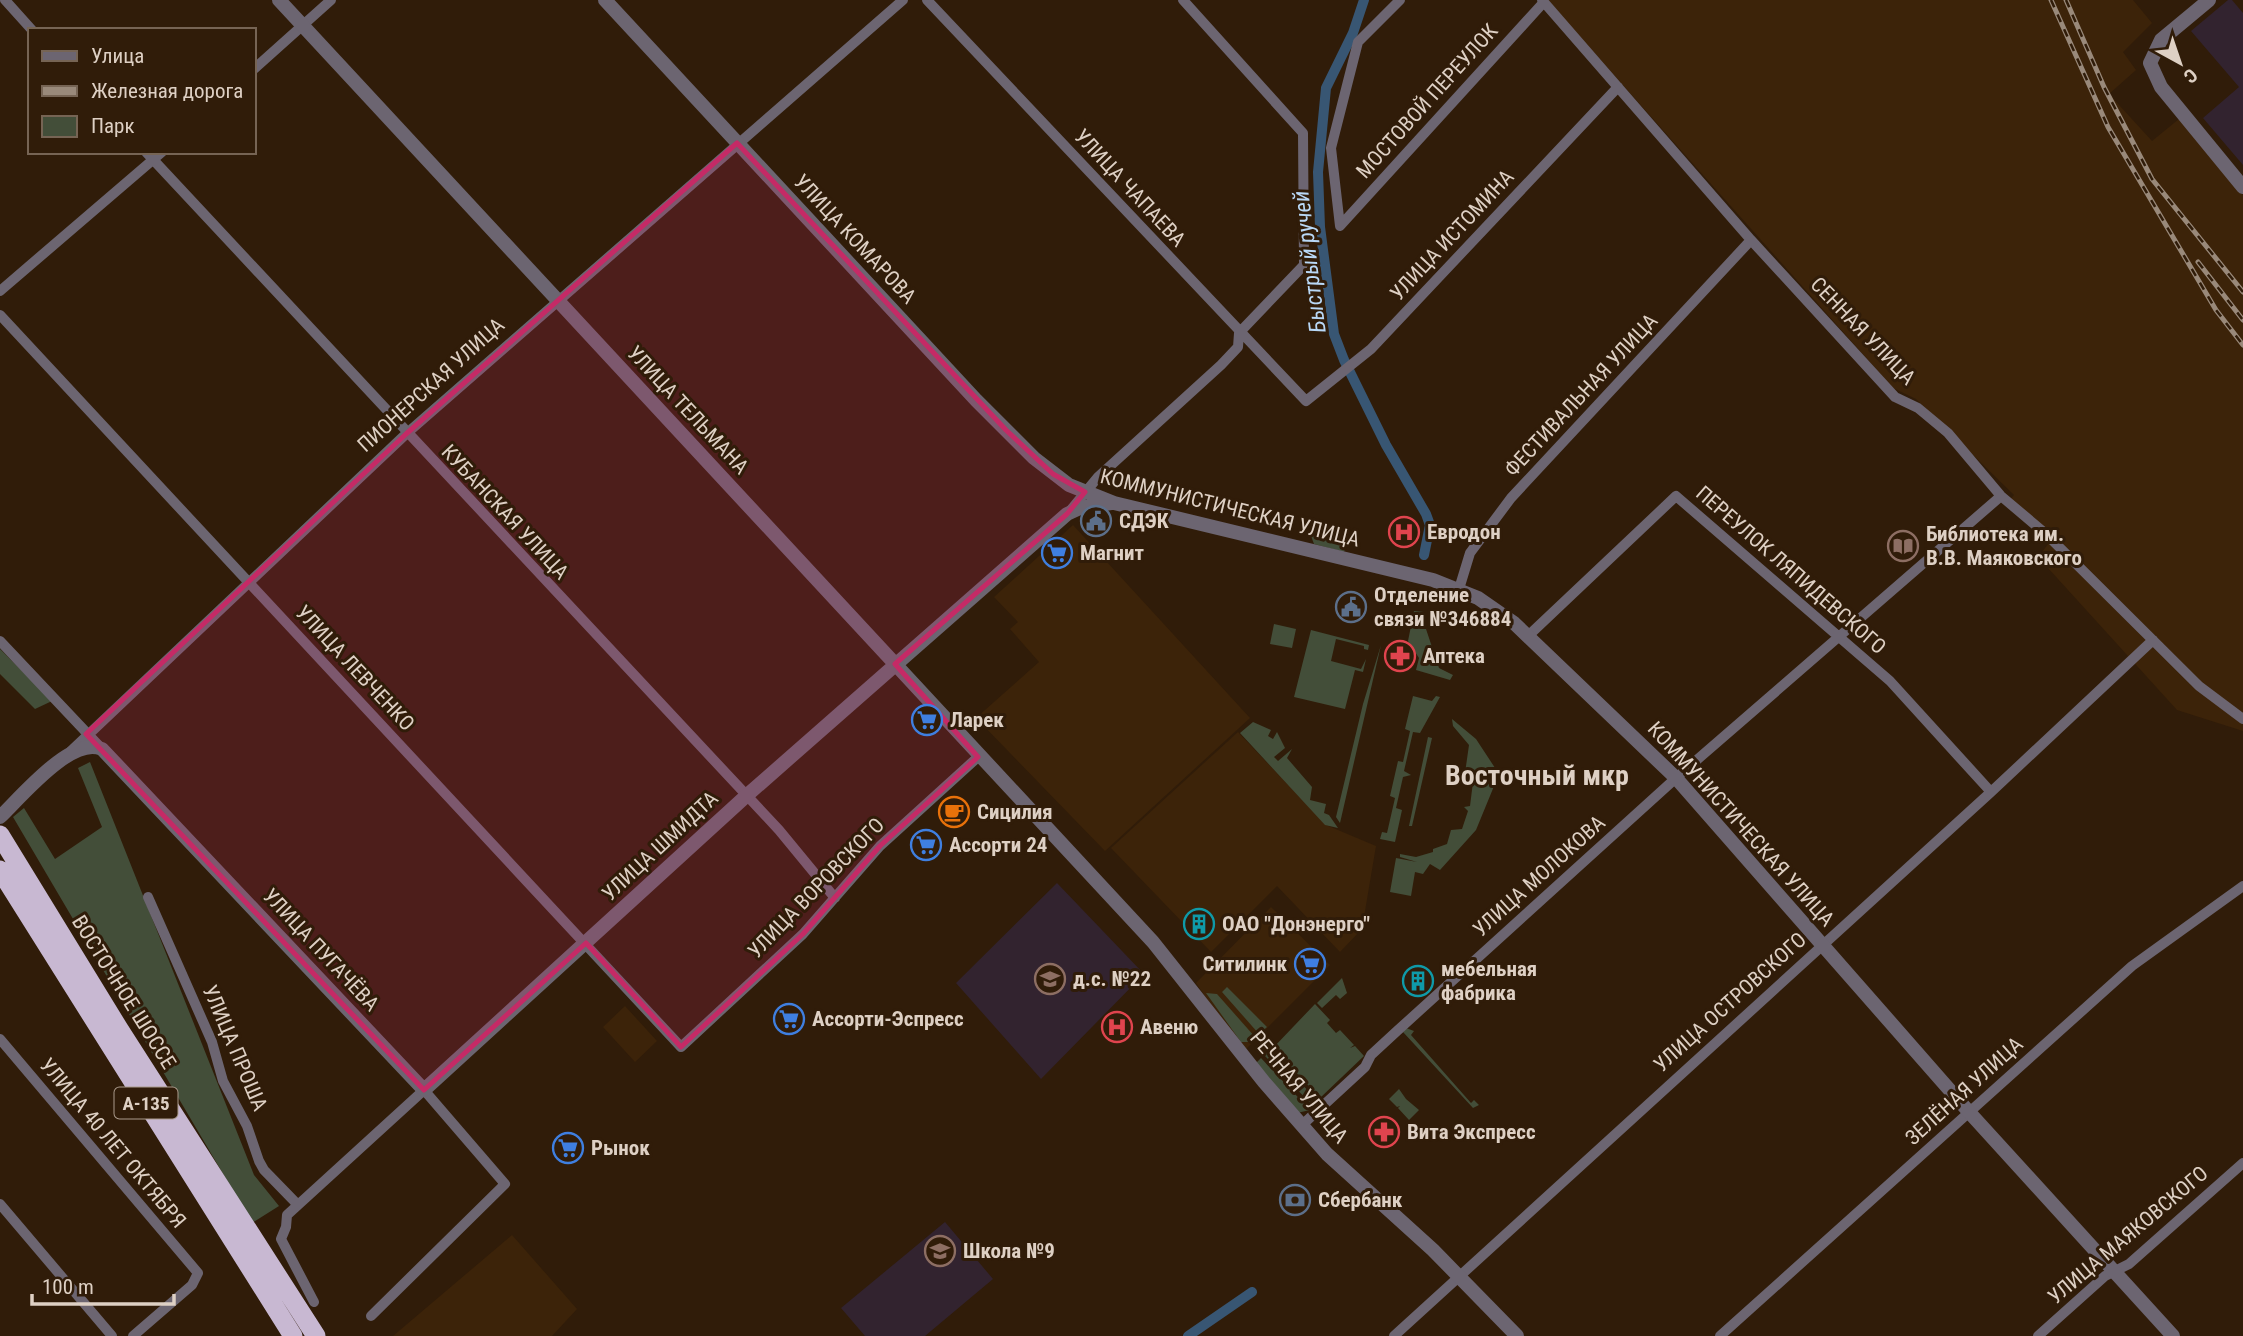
<svg xmlns="http://www.w3.org/2000/svg" width="2243" height="1336" font-family="'Roboto Condensed',sans-serif">
<rect width="100%" height="100%" fill="#301c09"/>
<!-- built -->
<path fill="#3c2309" d="M1547,0H2133L2152,23L2123,52L2136,70L2109,94L2152,141L2179,119L2243,195V731L2177,710L2038,557L2049,543L2007,503L2014,495L1916,399L1893,388Z
M1073,525L1250,718L1105,851L976,718L1039,662L1010,629L1018,622L994,597Z
M1238,732L1326,825L1376,846L1362,929L1340,952L1277,886L1211,952L1111,848Z
M1271,907L1330,965L1243,1052L1196,983Z
M625,1006L657,1041L635,1062L603,1027Z
M512,1235L577,1309L552,1336H393Z"/>
<!-- education -->
<path fill="#32232f" d="M2228,0H2232L2243,13V165L2203,118L2239,87L2191,31Z
M1057,883L1144,974L1041,1079L956,983Z
M945,1222L993,1279L925,1336H865L841,1308Z"/>
<!-- green -->
<path fill="#434e39" d="M1316,532L1347,542L1344,552L1314,544L1311,536Z
M1414,611L1424,612L1423,629H1426L1439,668L1453,675L1450,680L1416,670L1419,658L1408,641Z
M1274,624L1296,629L1292,648L1270,644Z
M1311,630L1369,645L1368,650L1364,649V646L1336,639L1331,661L1361,669L1366,659L1363,672L1355,670L1345,709L1294,697Z
M1381,645L1340,823L1336,817L1363,704Z
M0,649L52,701L35,709L0,674Z
M1413,696L1432,701L1436,696L1440,697L1420,733L1413,732L1404,771L1411,775L1403,777L1396,808L1402,810L1395,842L1380,839L1382,832L1387,833L1395,798L1390,796L1398,761L1403,762L1410,731L1405,729Z
M1452,719L1476,739L1499,774L1476,830L1440,870L1430,864L1423,874L1415,872L1411,896L1390,892L1396,858L1417,862L1400,857V854L1416,857L1433,852V849L1447,844L1451,830L1462,829L1468,811L1464,807L1470,806L1473,782L1464,780L1469,745L1453,726Z
M1253,722L1271,730L1268,736L1273,739L1277,732L1285,748L1274,757L1278,761L1292,749L1287,758L1312,787L1310,800L1326,804L1324,813L1329,815L1338,828L1325,825L1240,733Z
M1428,737L1432,738L1412,826H1409Z
M90,762L254,1175L279,1206L252,1223L13,817L24,808L55,859L102,827L78,768Z
M1342,978L1347,993L1340,999L1336,995L1322,1008L1317,1003Z
M1227,987L1267,1027L1259,1034L1222,992Z
M1206,993L1217,994L1255,1037L1250,1042H1241Z
M1315,1004L1330,1020L1327,1023L1336,1033L1340,1030L1354,1045L1350,1048L1355,1046L1364,1056L1320,1098L1273,1048Z
M1406,1028L1414,1031L1411,1035L1471,1103L1474,1100L1479,1105L1473,1108L1403,1032Z
M1269,1050L1316,1099L1311,1104L1264,1055Z
M1261,1058L1310,1110L1297,1113L1256,1063Z
M1399,1089L1406,1099L1419,1110L1409,1120L1398,1108L1400,1106L1397,1107L1389,1099Z"/>
<g fill="none" stroke-linecap="round" stroke-linejoin="round">
<!-- canal -->
<path stroke="#385673" stroke-width="10" d="M1364,0L1353,33L1326,88L1318,172L1320,227L1334,334L1344,360L1386,445L1426,514L1430,525L1424,555
M1188,1336L1252,1292"/>
<!-- minor -->
<path stroke="#6c6571" stroke-width="10" d="M5,0L32,30
M927,0L1306,401L1371,349L1618,87
M1542,0L1751,240L1895,397L1918,408L1948,433L2001,496L2046,534L2199,686L2243,719
M254,69L331,0
M146,152L779,830L835,898
M1340,226L1544,2
M1340,226L1331,148L1358,42L1400,0
M0,291L162,152
M0,315L681,1047L803,934L880,846L978,757
M1070,511L1098,477L1221,365L1238,347L1239,333L1304,265L1303,133L1183,0
M1459,589L1470,553L1511,498L1751,240
M1528,636L1676,496L1890,681L1991,792
M0,641L102,749
M71,751L406,434L903,0
M148,897L212,1042L223,1081L247,1126L259,1161L264,1170L298,1205
M0,1039L198,1273L192,1285L133,1336
M1301,1126L1365,1067L1371,1055L1397,1031L1676,778L2001,496
M0,1204L112,1336
M314,1302L281,1239L286,1227L287,1215L424,1090L505,1184L371,1316
M1394,1336L1991,792L2153,640
M1720,1336L2132,966L2243,886
M2038,1336L2105,1276L2129,1264L2243,1163"/>
<!-- tertiary -->
<path stroke="#6c6571" stroke-width="14" d="M279,0L1153,942L1264,1082L1327,1154L1433,1250L1517,1336
M605,0L976,400L1034,458L1069,485L1114,503L1433,580L1478,598L1514,623L1676,778L1969,1112L2173,1336
M2209,0L2161,40L2150,63L2161,87L2243,187
M0,817C21,797 72,735 102,749L424,1090L745,797L1067,514L1080,508L1111,503"/>
<!-- trunk -->
<path stroke="#c8b8d2" stroke-width="19" d="M0,835L119,1029L316,1336
M0,870L293,1336"/>
<!-- rail casing -->
<g stroke="#99897a" stroke-width="5">
<path id="rail" d="M2051,0L2108,127L2216,310L2243,345
M2066,0L2104,87L2152,179L2243,292
M2198,262L2243,320"/>
</g>
<!-- rail -->
<use href="#rail" stroke="#301c09" stroke-width="2.5" stroke-dasharray="8" stroke-linecap="butt"/>
</g>
<!-- marked area -->
<path fill="#c52a66" fill-opacity="0.2" stroke="#c52a66" stroke-width="5" stroke-linejoin="round" d="M737,143L1006,430L1053,474L1085,492L1067,514L895,664L978,757L880,846L803,934L681,1047L586,943L424,1090L86,734L406,434Z"/>
<!-- icons -->
<defs>
<g id="civic-ring" transform="scale(1.575)"><circle r="9.5" fill="#301c09" stroke="#5c6f8a" stroke-width="1.5"/><path d="M-.6-6.5H3V-4.5H.6V-3L4-1V1h2V6H-6V1h2V-1L-.6-3ZM-1.2 2.5V6h2.4V2.5Z" fill="#5c6f8a"/></g>
<g id="hospital-ring" transform="scale(1.575)"><circle r="9.5" fill="#301c09" stroke="#e0444e" stroke-width="1.5"/><path d="M-5-5h3v3.5h4V-5h3V5h-3V1.5h-4V5h-3Z" fill="#e0444e"/></g>
<g id="library-ring" transform="scale(1.575)"><circle r="9.5" fill="#301c09" stroke="#8d6e63" stroke-width="1.5"/><path d="M-6-4Q-3-5.5-.7-3.5V5Q-3 3-6 4ZM6-4Q3-5.5 .7-3.5V5Q3 3 6 4Z" fill="#8d6e63"/></g>
<g id="supermarket-ring" transform="scale(1.575)"><circle r="9.5" fill="#301c09" stroke="#3f7fe0" stroke-width="1.5"/><path d="M-6-5.5h2.5l.6 2H6L4.5 2H-2.5L-4.4-4H-6ZM-1.5 3.2a1.3 1.3 0 1 0 .1 0ZM3 3.2a1.3 1.3 0 1 0 .1 0Z" fill="#3f7fe0"/></g>
<g id="pharmacy-ring" transform="scale(1.575)"><circle r="9.5" fill="#301c09" stroke="#e0444e" stroke-width="1.5"/><path d="M-2-6h4v4h4v4h-4v4h-4v-4h-4v-4h4Z" fill="#e0444e"/></g>
<g id="cafe-ring" transform="scale(1.575)"><circle r="9.5" fill="#301c09" stroke="#e8710a" stroke-width="1.5"/><path d="M-5.5-4.5H6V0H3Q3 3.5 0 3.5H-2.5Q-5.5 3.5-5.5 0ZM3-3.2v2h1.7v-2ZM-6 4.5H4V6H-6Z" fill="#e8710a"/></g>
<g id="building-ring" transform="scale(1.575)"><circle r="9.5" fill="#301c09" stroke="#0f9aa8" stroke-width="1.5"/><path d="M-4-6H4V6H1V3H-1V6H-4ZM-2.5-4.3h1.7v1.8h-1.7ZM.8-4.3h1.7v1.8H.8ZM-2.5-1h1.7V.8h-1.7ZM.8-1h1.7V.8H.8Z" fill="#0f9aa8"/></g>
<g id="school-ring" transform="scale(1.575)"><circle r="9.5" fill="#301c09" stroke="#8d6e63" stroke-width="1.5"/><path d="M0-5L7-2L0 1L-7-2ZM-4 1L0 2.5L4 1V4Q0 6-4 4Z" fill="#8d6e63"/></g>
<g id="bank-ring" transform="scale(1.575)"><circle r="9.5" fill="#301c09" stroke="#5c6f8a" stroke-width="1.5"/><path d="M-6-4H6V4H-6ZM0-2.3a2.3 2.3 0 1 0 0 4.6a2.3 2.3 0 1 0 0-4.6Z" fill="#5c6f8a"/></g>
</defs>
<g fill-rule="evenodd">
<use href="#civic-ring" x="1096" y="521"/>
<use href="#hospital-ring" x="1404" y="532"/>
<use href="#library-ring" x="1903" y="546"/>
<use href="#supermarket-ring" x="1057" y="553"/>
<use href="#civic-ring" x="1351" y="607"/>
<use href="#pharmacy-ring" x="1400" y="656"/>
<use href="#supermarket-ring" x="927" y="720"/>
<use href="#cafe-ring" x="954" y="812"/>
<use href="#supermarket-ring" x="926" y="845"/>
<use href="#building-ring" x="1199" y="924"/>
<use href="#supermarket-ring" x="1310" y="964"/>
<use href="#school-ring" x="1050" y="979"/>
<use href="#building-ring" x="1418" y="981"/>
<use href="#supermarket-ring" x="789" y="1019"/>
<use href="#hospital-ring" x="1117" y="1027"/>
<use href="#pharmacy-ring" x="1384" y="1132"/>
<use href="#supermarket-ring" x="568" y="1148"/>
<use href="#bank-ring" x="1295" y="1200"/>
<use href="#school-ring" x="940" y="1251"/>
</g>
<g text-anchor="middle" stroke-width="6" stroke-linejoin="round" paint-order="stroke">
<!-- shield labels -->
<rect fill="#301c09" stroke="#aa9a8c" stroke-width="2" x="114.5" y="1087.5" width="63" height="31" rx="5"/>
<g font-size="19" font-weight="bold" fill="#ded0c4">
<text x="146" y="1110">А-135</text>
</g>
<!-- street labels -->
<g font-size="21" fill="#ded0c4" stroke="#301c09">
<text transform="translate(1427 101) rotate(-48)" y="7">МОСТОВОЙ ПЕРЕУЛОК</text>
<text transform="translate(1130 188) rotate(47)" y="7">УЛИЦА ЧАПАЕВА</text>
<text transform="translate(1452 235) rotate(-47)" y="7">УЛИЦА ИСТОМИНА</text>
<text transform="translate(855 239) rotate(47)" y="7">УЛИЦА КОМАРОВА</text>
<text transform="translate(1863 331) rotate(46)" y="7">СЕННАЯ УЛИЦА</text>
<text transform="translate(431 385) rotate(-42)" y="7">ПИОНЕРСКАЯ УЛИЦА</text>
<text transform="translate(1581 395) rotate(-47)" y="7">ФЕСТИВАЛЬНАЯ УЛИЦА</text>
<text transform="translate(688 410) rotate(47)" y="7">УЛИЦА ТЕЛЬМАНА</text>
<text transform="translate(1230 508) rotate(14)" y="7">КОММУНИСТИЧЕСКАЯ УЛИЦА</text>
<text transform="translate(505 512) rotate(47)" y="7">КУБАНСКАЯ УЛИЦА</text>
<text transform="translate(1791 570) rotate(41)" y="7">ПЕРЕУЛОК ЛЯПИДЕВСКОГО</text>
<text transform="translate(355 668) rotate(47)" y="7">УЛИЦА ЛЕВЧЕНКО</text>
<text transform="translate(1741 824) rotate(48)" y="7">КОММУНИСТИЧЕСКАЯ УЛИЦА</text>
<text transform="translate(660 846) rotate(-43)" y="7">УЛИЦА ШМИДТА</text>
<text transform="translate(1539 876) rotate(-42)" y="7">УЛИЦА МОЛОКОВА</text>
<text transform="translate(816 888) rotate(-46)" y="7">УЛИЦА ВОРОВСКОГО</text>
<text transform="translate(321 950) rotate(47)" y="7">УЛИЦА ПУГАЧЁВА</text>
<text transform="translate(124 992) rotate(58)" y="7">ВОСТОЧНОЕ ШОССЕ</text>
<text transform="translate(1730 1002) rotate(-42)" y="7">УЛИЦА ОСТРОВСКОГО</text>
<text transform="translate(235 1048) rotate(67)" y="7">УЛИЦА ПРОША</text>
<text transform="translate(1299 1087) rotate(50)" y="7">РЕЧНАЯ УЛИЦА</text>
<text transform="translate(1964 1091) rotate(-42)" y="7">ЗЕЛЁНАЯ УЛИЦА</text>
<text transform="translate(113 1143) rotate(50)" y="7">УЛИЦА 40 ЛЕТ ОКТЯБРЯ</text>
<text transform="translate(2128 1235) rotate(-40)" y="7">УЛИЦА МАЯКОВСКОГО</text>
</g>
<!-- poi labels -->
<g font-size="21" font-weight="bold" fill="#ded0c4" stroke="#301c09" text-anchor="start">
<text x="1119" y="528">СДЭК</text>
<text x="1427" y="539">Евродон</text>
<text x="1926" y="541">Библиотека им.<tspan x="1926" dy="24">В.В. Маяковского</tspan></text>
<text x="1080" y="560">Магнит</text>
<text x="1374" y="602">Отделение<tspan x="1374" dy="24">связи №346884</tspan></text>
<text x="1423" y="663">Аптека</text>
<text x="950" y="727">Ларек</text>
<text x="977" y="819">Сицилия</text>
<text x="949" y="852">Ассорти 24</text>
<text x="1222" y="931">ОАО "Донэнерго"</text>
<text x="1287" y="971" text-anchor="end">Ситилинк</text>
<text x="1441" y="976">мебельная<tspan x="1441" dy="24">фабрика</tspan></text>
<text x="1073" y="986">д.с. №22</text>
<text x="812" y="1026">Ассорти-Эспресс</text>
<text x="1140" y="1034">Авеню</text>
<text x="1407" y="1139">Вита Экспресс</text>
<text x="591" y="1155">Рынок</text>
<text x="1318" y="1207">Сбербанк</text>
<text x="963" y="1258">Школа №9</text>
</g>
<!-- water labels -->
<g font-size="23" font-style="italic" fill="#b9d8f6" stroke="#301c09">
<text transform="translate(1309 262) rotate(-97)" y="8">Быстрый ручей</text>
</g>
<!-- district labels -->
<g font-size="28" font-weight="bold" fill="#ded0c4" stroke="#301c09">
<text x="1537" y="785">Восточный мкр</text>
</g>
</g>
<!-- legend -->
<rect x="28" y="28" width="228" height="126" fill="#301c09" stroke="#766454" stroke-width="2"/>
<rect x="42" y="51" width="35" height="10" fill="#6c6571" stroke="#766454" stroke-width="2"/>
<text x="91" y="63" font-size="21" fill="#ded0c4">Улица</text>
<rect x="42" y="86" width="35" height="10" fill="#99897a" stroke="#766454" stroke-width="2"/>
<text x="91" y="98" font-size="21" fill="#ded0c4">Железная дорога</text>
<rect x="42" y="116" width="35" height="21" fill="#434e39" stroke="#766454" stroke-width="2"/>
<text x="91" y="133" font-size="21" fill="#ded0c4">Парк</text>
<!-- north arrow -->
<g transform="translate(2180 63) rotate(140)" stroke="#301c09" stroke-width="5" paint-order="stroke">
<path d="M0-5L12 26L0 18L-12 26Z" fill="#ded0c4"/>
<text y="-10" font-size="19" font-weight="bold" text-anchor="middle" fill="#ded0c4">С</text>
</g>
<!-- scale -->
<path d="M32 1294v10h142v-10" fill="none" stroke="#ded0c4" stroke-width="3.5"/>
<text x="42" y="1294" font-size="21" fill="#ded0c4" stroke="#301c09" stroke-width="5" paint-order="stroke">100 m</text>
</svg>
